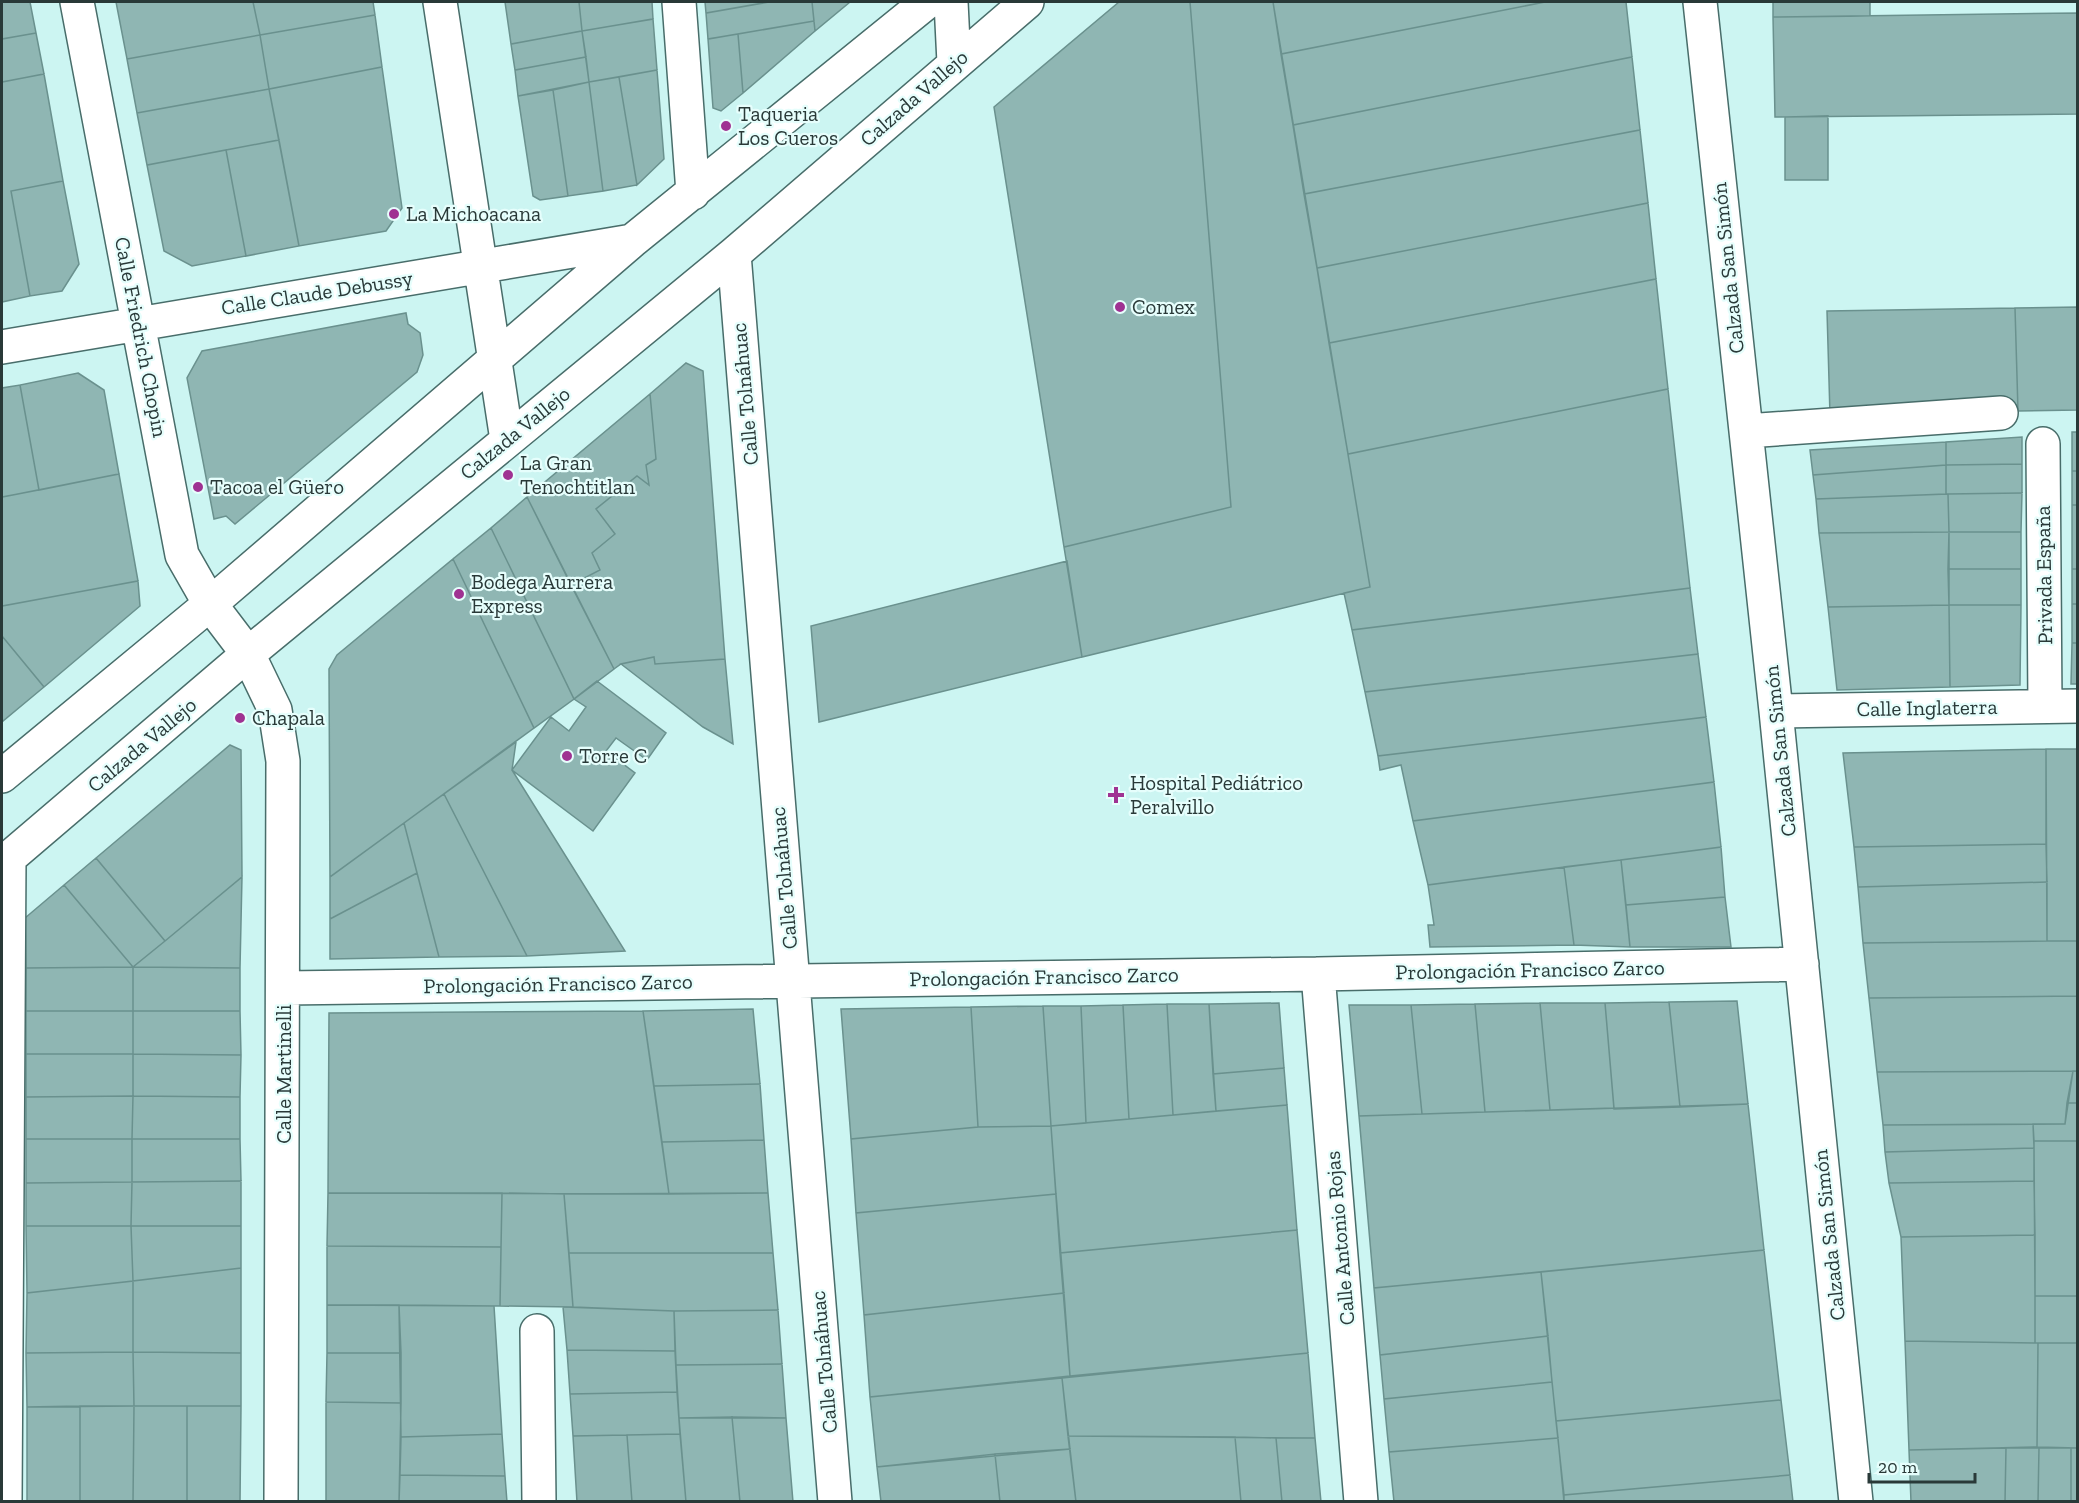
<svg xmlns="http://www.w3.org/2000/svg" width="2079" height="1503" font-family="'Zilla Slab',serif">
<rect width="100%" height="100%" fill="#ccf5f2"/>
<!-- building -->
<path fill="#8fb6b3" stroke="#6a918e" stroke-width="1.5" d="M2,2H30L36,33L2,39Z
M116,2H253L260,35L127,59Z
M253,2H373L375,15L260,35Z
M505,2H579L582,31L511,44Z
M579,2H652L653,19L582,31Z
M705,2H769L706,13Z
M769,2H812L814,21L708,39L706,13Z
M812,2H850L815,31Z
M1119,2H1190L1231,507L1064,547L994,107Z
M1190,2H1273L1370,587L1082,657L1064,547L1231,507Z
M1273,2H1545L1281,54Z
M1545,2H1626L1632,57L1293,125L1281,54Z
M1773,2H1870V16L1773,17Z
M2078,13V114L1775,117L1773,17Z
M375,15L382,67L269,89L260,35Z
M653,19L657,70L589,82L582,31Z
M814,21L815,31L743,93L738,34Z
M582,31L586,57L515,70L511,44Z
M36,33L44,74L2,82V39Z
M738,34L743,93L721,111L713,108L708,39Z
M260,35L269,89L137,113L127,59Z
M586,57L589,82L518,96L515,70Z
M1632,57L1640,130L1304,194L1293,125Z
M382,67L402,208L386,231L299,246L269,89Z
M657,70L664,159L637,185L619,77Z
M44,74L63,181L11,191L30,296L2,302V82Z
M619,77L637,185L603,191L589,82Z
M589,82L603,191L568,196L553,90Z
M269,89L279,140L147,165L137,113Z
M553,90L568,196L540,200L533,196L518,96Z
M1828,116V180H1785V117Z
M1640,130L1648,203L1317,268L1304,194Z
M279,140L299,246L246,256L226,150Z
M226,150L246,256L192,266L164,251L147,165Z
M63,181L79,264L62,291L30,296L11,191Z
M1648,203L1656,279L1329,343L1317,268Z
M1656,279L1668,389L1348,454L1329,343Z
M2078,307V410L2018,411L2015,308Z
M2015,308L2018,411L1830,415L1827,311Z
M406,313L408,324L420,333L423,355L417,372L235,524L226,516L214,519L187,378L202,351Z
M686,363L703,371L725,659L655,664L654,657L621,664L614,669L571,585L600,570L592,553L615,534L596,509L637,476L649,485L646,465L656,459L650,394Z
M78,373L104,390L119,474L39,490L20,385Z
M20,385L39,490L2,497V388Z
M1668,389L1690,588L1352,630L1344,593L1370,587L1348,454Z
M650,394L656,459L646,465L649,485L637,476L596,509L615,534L592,553L600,570L571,585L527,497Z
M2072,432H2078V471H2072Z
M2022,437V464L1946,465V442Z
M1946,442V465L1813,475L1810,450Z
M2022,464V493L1946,494V465Z
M1946,465V494L1816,499L1813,475Z
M2072,471H2078V505H2072Z
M119,474L138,581L2,606V497Z
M2022,493L2021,532H1949L1948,494Z
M1948,494L1949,532L1819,533L1816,499Z
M527,497L614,669L574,699L491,528Z
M2072,505H2078V569H2072Z
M491,528L574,699L534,728L453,559Z
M1949,532V605L1828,607L1819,533Z
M1949,532H2021V569H1948Z
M453,559L534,728L330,877L329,669L337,655Z
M1067,561L1082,657L819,722L811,626Z
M1948,569H2021V605H1949Z
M2072,569H2078V604H2072Z
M138,581L140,606L44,687L2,636V606Z
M1690,588L1698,654L1365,692L1352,630Z
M2072,604H2078V643H2072Z
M1949,605L1950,687L1837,690L1828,607Z
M1949,605H2021L2020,685L1950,687Z
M2,636L44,687L3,721L2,719Z
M2072,643H2078V684H2071Z
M1698,654L1706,717L1378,756L1365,692Z
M654,657L655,664L725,659L733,744L703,727L621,664Z
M597,681L666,733L647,760L616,738L606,751L635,773L593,831L512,770L551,717L569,731L586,707L574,699Z
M1706,717L1714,782L1413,821L1401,765L1380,770L1378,756Z
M516,742L512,770L625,951L527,956L444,794Z
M230,745L241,750L242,877L165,941L96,858Z
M2046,749V844L1854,847L1843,753Z
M2046,749H2078V941H2047Z
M1714,782L1721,847L1428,885L1413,821Z
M444,794L527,956L439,957L404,823Z
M404,823L417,873L330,919V877Z
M2046,844L2047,882L1858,887L1854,847Z
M1721,847L1725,897L1626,905L1621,860Z
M96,858L165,941L133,967L64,885Z
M1621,860L1630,947L1574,945L1564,867Z
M1564,867L1574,945L1430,947L1428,925H1434L1428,885Z
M417,873L439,957L330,959V919Z
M242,877L240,968L133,967L165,941Z
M2047,882V941L1863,943L1858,887Z
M64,885L133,967L26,968L25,918Z
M1725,897L1731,947H1630L1626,905Z
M2047,941H2078V996L1869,998L1863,943Z
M133,967V1011H26V968Z
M133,967L240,968V1011H133Z
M2078,996V1071L1877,1072L1869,998Z
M1737,1001L1748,1104L1680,1107L1669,1002Z
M1669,1002L1680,1107L1614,1109L1605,1003Z
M1279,1003L1284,1068L1213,1074L1209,1004Z
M1540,1003L1550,1110L1485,1112L1475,1004Z
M1540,1003H1605L1614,1108L1550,1110Z
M1167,1004L1173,1115L1129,1119L1123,1005Z
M1167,1004H1209L1216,1111L1173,1115Z
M1475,1004L1485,1112L1422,1114L1411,1005Z
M1123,1005L1129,1119L1086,1123L1081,1006Z
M1349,1005H1411L1422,1114L1359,1116Z
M1043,1006L1051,1126L978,1127L971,1007Z
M1043,1006H1081L1086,1123L1051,1126Z
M971,1007L978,1127L851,1139L841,1009Z
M753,1009L760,1084L654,1086L643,1011Z
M26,1011H133V1054H26Z
M133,1011H240L241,1055L133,1054Z
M643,1011L669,1194L328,1193L329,1013Z
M26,1054H133V1096L26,1097Z
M133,1054L241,1055L240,1097L133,1096Z
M1284,1068L1287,1105L1216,1111L1213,1074Z
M2073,1071L2065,1124L1883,1125L1877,1072Z
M2073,1071H2078V1103H2067Z
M760,1084L764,1140L662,1142L654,1086Z
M133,1096L240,1097V1139H132Z
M133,1096L132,1139H26V1097Z
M2067,1103H2078V1141H2034L2033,1124H2065Z
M1748,1104L1764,1250L1374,1288L1359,1116Z
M1287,1105L1297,1230L1060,1253L1051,1126Z
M2033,1124L2034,1148L1885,1152L1883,1125Z
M1051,1126L1056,1194L856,1213L851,1139L978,1127Z
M26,1139H132V1182L26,1183Z
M132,1139H240L241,1181L132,1182Z
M764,1140L768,1193L669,1194L662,1142Z
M2034,1141H2078V1296H2035Z
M2034,1148V1181L1889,1183L1885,1152Z
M241,1181V1226H131L132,1182Z
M2034,1181L2035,1235L1901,1237L1889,1183Z
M132,1182L131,1226H26V1183Z
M328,1193H502L501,1247L327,1246Z
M502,1193L564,1194L573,1307L500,1306Z
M768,1193L773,1253H569L564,1194Z
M1056,1194L1064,1293L864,1315L856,1213Z
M26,1226H131L133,1281L27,1293Z
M131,1226H241V1268L133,1281Z
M1297,1230L1308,1353L1070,1376L1060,1253Z
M2035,1235V1343L1905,1341L1901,1237Z
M327,1246L501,1247L500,1306L327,1305Z
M1764,1250L1781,1400L1556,1421L1541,1272Z
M569,1253H773L778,1310L674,1311L573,1307Z
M241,1268V1353L133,1352V1281Z
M1541,1272L1548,1336L1380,1355L1374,1288Z
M133,1281V1352L26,1353L27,1293Z
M1064,1293L1070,1376L870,1397L864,1315Z
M2035,1296H2078V1343H2035Z
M327,1305H399L401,1353H327Z
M399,1305L494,1306L502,1434L401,1437Z
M563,1307L674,1311L675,1351L567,1350Z
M778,1310L782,1364L676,1365L674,1311Z
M1548,1336L1552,1382L1384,1399L1380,1355Z
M1905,1341L2038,1343L2037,1447L1909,1450Z
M2038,1343H2078V1448L2037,1447Z
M567,1350L675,1351L677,1392L570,1394Z
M133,1352L134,1406L27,1407L26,1353Z
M133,1352L241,1353V1406H134Z
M327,1353H401V1403L326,1402Z
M1308,1353L1315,1438L1068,1436L1062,1378Z
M782,1364L786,1418H679L676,1365Z
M1062,1378L1070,1449L877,1467L870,1397Z
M1552,1382L1558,1438L1389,1452L1384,1399Z
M677,1392L680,1434L573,1436L570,1394Z
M1781,1400L1790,1475L1564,1495L1556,1421Z
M326,1402L401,1403L399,1502H326Z
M80,1406V1502H27V1407Z
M80,1406H134L133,1502H80Z
M134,1406H187V1502H133Z
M187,1406H241L240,1502H187Z
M732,1417L740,1502H686L679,1418Z
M732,1417L786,1418L793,1502H740Z
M502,1434L505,1476L400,1475L401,1437Z
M680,1434L686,1502H632L627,1435Z
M627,1435L632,1502H577L573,1436Z
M1068,1436L1235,1437L1241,1502H1076Z
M1235,1437L1276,1438L1282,1502H1241Z
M1276,1438H1315L1321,1502H1282Z
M1558,1438L1564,1502H1394L1389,1452Z
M2006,1448L2005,1502H1911L1909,1450Z
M2006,1448H2039L2038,1502H2005Z
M2039,1448H2071V1502H2038Z
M2071,1448H2078V1502H2071Z
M1070,1449L1076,1502H1000L995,1454Z
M995,1454L1000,1502H881L877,1467Z
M400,1475L505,1476L507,1502H399Z
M1790,1475L1793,1502H1564V1495Z"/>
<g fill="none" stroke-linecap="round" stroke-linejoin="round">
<!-- minor casing -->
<g stroke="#486d6a" stroke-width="36">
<path id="minor" d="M77,2L182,555L210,604L248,654L275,710L283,761L281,1502
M440,2L507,440
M679,2L693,193
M951,2L954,63
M1700,2L1776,711L1856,1502
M734,254L835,1502
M2,347L632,241
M1746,431L2001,413
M2043,444L2045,706
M1776,711L2078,706
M2,776L210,604L632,241L927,2
M2,864L248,654L734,254L1027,2
M1318,974L1361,1502
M285,988L1318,974L1802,964
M537,1331L539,1502
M5,1502L9,858"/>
</g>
<!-- minor -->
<use href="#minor" stroke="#fff" stroke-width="33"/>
</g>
<!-- markers -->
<g fill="#9f3292" stroke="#e6fefc" stroke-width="2">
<circle cx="726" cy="126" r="6"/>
<circle cx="394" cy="214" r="6"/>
<circle cx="1120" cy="307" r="6"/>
<circle cx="508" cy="475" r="6"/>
<circle cx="198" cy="487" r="6"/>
<circle cx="459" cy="594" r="6"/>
<circle cx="240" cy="718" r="6"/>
<circle cx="567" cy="756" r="6"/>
<path d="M1113 786h6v6h6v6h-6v6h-6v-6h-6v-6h6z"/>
</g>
<g text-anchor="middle" stroke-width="4.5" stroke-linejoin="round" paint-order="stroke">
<!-- street labels -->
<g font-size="21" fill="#293938" stroke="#e6fefc">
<text transform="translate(914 98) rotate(-41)" y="7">Calzada Vallejo</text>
<text transform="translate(1728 268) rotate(-96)" y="7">Calzada San Simón</text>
<text transform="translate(317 293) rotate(-9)" y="7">Calle Claude Debussy</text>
<text transform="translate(141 337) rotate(79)" y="7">Calle Friedrich Chopin</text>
<text transform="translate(745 394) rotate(-95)" y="7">Calle Tolnáhuac</text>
<text transform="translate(515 433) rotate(-39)" y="7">Calzada Vallejo</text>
<text transform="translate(2044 575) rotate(-91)" y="7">Privada España</text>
<text transform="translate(1927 708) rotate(-1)" y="7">Calle Inglaterra</text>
<text transform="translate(142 745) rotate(-40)" y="7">Calzada Vallejo</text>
<text transform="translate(1780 751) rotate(-96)" y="7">Calzada San Simón</text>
<text transform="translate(784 878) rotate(-95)" y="7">Calle Tolnáhuac</text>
<text transform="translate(1530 970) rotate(-1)" y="7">Prolongación Francisco Zarco</text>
<text transform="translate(1044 977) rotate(-1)" y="7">Prolongación Francisco Zarco</text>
<text transform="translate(558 984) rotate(-1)" y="7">Prolongación Francisco Zarco</text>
<text transform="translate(284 1074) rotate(-90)" y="7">Calle Martinelli</text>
<text transform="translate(1829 1235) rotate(-96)" y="7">Calzada San Simón</text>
<text transform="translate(1340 1238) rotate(-95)" y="7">Calle Antonio Rojas</text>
<text transform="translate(824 1362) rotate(-95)" y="7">Calle Tolnáhuac</text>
</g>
<!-- poi labels -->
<g font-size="21" fill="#293938" stroke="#e6fefc" text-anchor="start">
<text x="738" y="121">Taqueria<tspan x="738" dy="24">Los Cueros</tspan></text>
<text x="406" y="221">La Michoacana</text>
<text x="1132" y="314">Comex</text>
<text x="520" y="470">La Gran<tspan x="520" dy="24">Tenochtitlan</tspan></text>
<text x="210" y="494">Tacoa el Güero</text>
<text x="471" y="589">Bodega Aurrera<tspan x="471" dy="24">Express</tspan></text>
<text x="252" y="725">Chapala</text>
<text x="579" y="763">Torre C</text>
<text x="1130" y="790">Hospital Pediátrico<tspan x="1130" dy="24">Peralvillo</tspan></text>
</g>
</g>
<!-- border -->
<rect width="2079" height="1503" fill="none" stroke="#293938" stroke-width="6"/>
<!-- scale -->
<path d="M1869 1473v9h106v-9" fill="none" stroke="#293938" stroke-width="3"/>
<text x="1878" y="1473" font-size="18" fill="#293938" stroke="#e6fefc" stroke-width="4.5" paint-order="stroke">20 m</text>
</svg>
